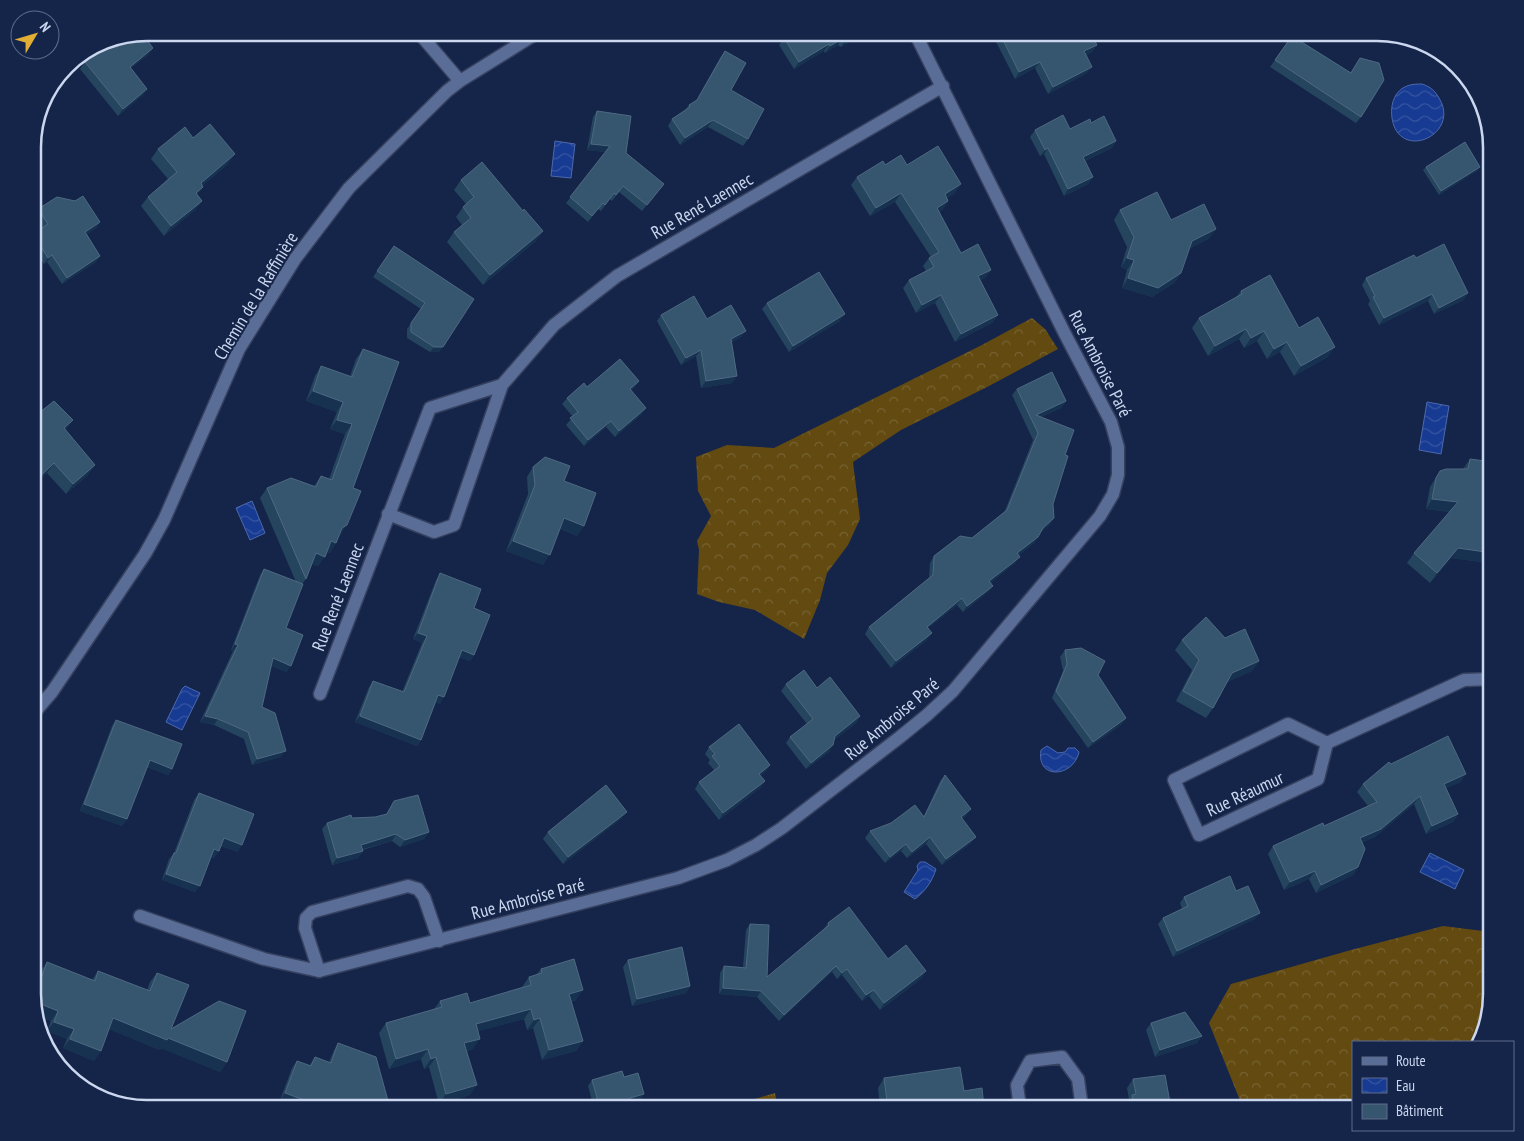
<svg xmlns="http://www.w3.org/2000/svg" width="1524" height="1141" font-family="'PT Sans Narrow',sans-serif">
<defs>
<pattern id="grass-tufts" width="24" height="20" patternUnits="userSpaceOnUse" patternTransform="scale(1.25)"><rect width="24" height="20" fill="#624a10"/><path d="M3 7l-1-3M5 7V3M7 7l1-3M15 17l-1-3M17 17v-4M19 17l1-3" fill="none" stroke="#776333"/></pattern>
<pattern id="forest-crowns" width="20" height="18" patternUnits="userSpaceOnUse" patternTransform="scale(1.25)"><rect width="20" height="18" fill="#624a10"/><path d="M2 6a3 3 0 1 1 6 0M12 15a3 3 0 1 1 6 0" fill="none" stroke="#776333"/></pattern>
<pattern id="water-waves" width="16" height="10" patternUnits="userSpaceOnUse" patternTransform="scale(1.25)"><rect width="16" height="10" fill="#173a92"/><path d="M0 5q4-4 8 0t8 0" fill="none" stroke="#3756a2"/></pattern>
</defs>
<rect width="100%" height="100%" fill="#152549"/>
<!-- grass -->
<path fill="url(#grass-tufts)" d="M775,1093L778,1108H724Z"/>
<!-- forest -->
<path fill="url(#forest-crowns)" d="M1032,318L1045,329L1058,349L987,387L901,430L853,462L860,519L848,545L827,573L820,600L804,639L755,610L719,602L697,594L699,550L697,541L711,516L698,491L696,457L727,445L774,448L980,346Z
M1443,926L1491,932V994L1475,1042H1353V1108H1243L1209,1023L1231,984L1351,950Z"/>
<!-- water -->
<path fill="url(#water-waves)" stroke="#4d69ae" d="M1422,84C1431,87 1435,91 1439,98C1460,132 1407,159 1394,126C1389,112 1391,92 1407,86C1412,84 1417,84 1422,84Z
M555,141L575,144L571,178L551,176Z
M1427,402L1449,406L1441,454L1419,450Z
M252,501L265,533L250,540L236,508Z
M185,686L200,693L182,730L166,722L182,689Z
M1047,746L1058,753L1065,752L1068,748H1075L1079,752C1073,778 1036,780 1041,750Z
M1430,853L1464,870L1455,889L1420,872Z
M920,862H925L936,869C932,882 925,891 915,899L904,892L918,870L917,866Z"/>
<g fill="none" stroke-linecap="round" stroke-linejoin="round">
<!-- service casing -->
<g stroke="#364160" stroke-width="15">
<path id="service" d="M319,971L305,928L306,918L312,912L408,886L418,889L424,897L439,941"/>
</g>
<!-- minor casing -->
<g stroke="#364160" stroke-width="15">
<path id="minor" d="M419,33L460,81
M388,514L434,532L454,525L502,385L554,325L617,276L943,86
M320,694L430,408L502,385
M33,714L52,692L145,554L164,520L239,349L295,259L349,188L447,91L460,81L537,33
M1288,724L1327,743L1318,779L1199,835L1174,780Z
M1327,743L1464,680L1491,679
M140,916L264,959L319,971L678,878L727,860L756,845L782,828L900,737L927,715L953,691L1100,516L1113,494L1118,475V447L1111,422L1065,334L915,33
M1020,1108L1017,1085L1030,1061L1062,1057L1078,1079L1082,1108"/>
</g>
<!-- service -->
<use href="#service" stroke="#596d97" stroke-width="12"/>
<!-- minor -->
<use href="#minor" stroke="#596d97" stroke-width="12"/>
</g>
<!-- wall -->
<path fill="#25455f" d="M866,32L841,47L838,45L825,53L824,51L794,69L779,45L784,38Z
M991,32H1033L1036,37L1097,45L1092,52L1086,55L1087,73L1048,94L1035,68L1015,79Z
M1292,36L1350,73L1360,58L1361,117L1356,123L1270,67Z
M153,48L149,54L131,68L143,95L118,116L80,69L85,62Z
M725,51L731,90L748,139L743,146L708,127L680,145L668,126L672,119L685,110L689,105L696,101L720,58Z
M597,111L626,153L664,184L642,211L619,192L612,201L610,199L601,211L598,209L588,222L566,203L606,152L587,150L593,117Z
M1091,123L1116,141L1112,148L1085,161L1093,177L1088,184L1064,196L1044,154L1040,156L1030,137L1035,130L1070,129Z
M193,138L228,164L202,186L197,195L202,201L195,210L164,236L141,206L148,197L168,179L151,159L158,149Z
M885,165H907L955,193L947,198L948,201L943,209L939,212L961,253L991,270L985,278L980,280L998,315L992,323L955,342L935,303L916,313L903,288L909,280L926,271L923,266L929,258L931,257L895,202L870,216L851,185L857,177Z
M1426,167L1478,170L1439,195L1423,170Z
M461,180L523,211L543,231L536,241L483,285L447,242L454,232L462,225L456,217L463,207L466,204L454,190Z
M1490,194H1492V210L1486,201Z
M75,201L100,222L96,228L87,234L100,256L96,262L62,284L47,262L44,264L33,248V234L42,228L34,215L38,209Z
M1120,210L1171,220L1210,238L1189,249L1181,273L1174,283L1152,297L1122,288L1127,270L1121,267L1127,247L1114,220Z
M394,246L474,299L439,352H430L407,338V329L421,309L373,277Z
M1416,258L1464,300L1434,314L1428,301L1379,325L1368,304L1370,301L1362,285L1366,278Z
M1241,291L1299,328L1328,357L1294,376L1280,352L1267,359L1257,341L1244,348L1239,339L1208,356L1192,328L1199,318L1236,297Z
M767,303L840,321L789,352L762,309Z
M661,315L707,319L746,331L741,337L731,343L737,376L732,383L701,388L696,356L681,365L657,321Z
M363,349L353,488L341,534L339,535L336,543L330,553L327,552L318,566L312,564L306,579L302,584L286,628L287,672L271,666L262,707L281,757L252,765L244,739L214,725L200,722L233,651L231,650L260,575L264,569L296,582L260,498L267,488L314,486L321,476L329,479L345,434L330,429L337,412L306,401L315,376L321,366L350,376L356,359Z
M639,381L634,388L631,390L642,414L615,437L606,427L584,446L566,425L573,417L562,404L567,398L587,387Z
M1017,389L1066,401L1061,408L1041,417L1065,455L1053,504L1050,524L1040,533L1034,543L1019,555L1015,563L990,583L993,586L988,592L963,612L957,605L928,628L927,640L891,668L865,634L869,627L929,578L930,563L934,556L972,538L1004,513L1033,440L1012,395Z
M33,406L39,413L65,430L88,475L66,494L47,473L33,486Z
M1470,459L1492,462V561L1490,563L1451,558L1430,583L1407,563L1414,553L1450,512L1426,509L1430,487L1440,471L1463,469Z
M533,467L564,481L584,526L577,536L560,529L543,565L506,551L528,494L527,477Z
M440,573L474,608V655L470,661L459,657L440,704L436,702L421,740L417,746L355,722L369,687L373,681L402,692L422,643L413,639L436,580Z
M1225,638L1259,661L1252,671L1227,682L1213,708L1206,718L1176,701L1192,670L1175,650L1182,640Z
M1065,650L1098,675L1126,718L1121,725L1088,748L1052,698L1063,671L1060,657Z
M786,684L817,688L860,716L856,723L834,740L829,752L806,769L786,743L790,737L807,724L781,691Z
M116,720L172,769L168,775L147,767L127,819L122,826L80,811L112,726Z
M709,747L770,765L766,771L760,776L765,781L760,788L719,820L695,789L699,782L714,770L708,763L710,760L705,754Z
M1391,764L1461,782L1446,788L1458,814L1453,822L1426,834L1414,804L1375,837L1363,842L1358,867L1353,875L1316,893L1309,879L1284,890L1268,854L1273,846L1324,826L1368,806L1357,792L1363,784Z
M945,775L967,815L962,819L976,837L971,843L942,865L926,844L907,858L901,851L885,863L865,838L870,831L924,816L940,781Z
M199,793L238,852L221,846L219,851L214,858L211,856L195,892L162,880L169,859L174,853L194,800Z
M394,801L429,832L424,839L400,847L392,841L363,850V851L358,858L332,865L322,829L327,823L352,818L375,817L386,814Z
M622,818L563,864L543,839L548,832Z
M1236,891L1260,913L1255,919L1173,957L1158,924L1163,918L1182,909L1180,903L1184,897Z
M828,923L888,959L922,978L880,1010L869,996L862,1001L842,975L837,979L832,972L779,1021L757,997L719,994L720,973L724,966L743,967L746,930L750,924L767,977L824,929Z
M628,960L690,986L686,993L632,1006L623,967Z
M47,962L92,980L98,971L147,990L150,982L157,973L171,1029L227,1062L220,1072L161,1048L160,1050L109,1029L101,1051L94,1061L63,1048L67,1039L47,1031L51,1021L36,1015L33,1001V992L40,972Z
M541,969L576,1000L571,1002L583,1041L576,1051L542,1060L533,1028L527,1030L524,1019L478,1031L473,1049L467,1051L470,1095L439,1104L429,1067L424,1069L421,1059L389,1069L379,1033L386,1023L434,1009L440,1001L470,1003L522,987L529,977L536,975Z
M1151,1023L1202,1036L1197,1043L1155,1057L1146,1030Z
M338,1043L390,1108H303L280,1100L292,1068L297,1061L309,1066L315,1057L329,1062L334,1050Z
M624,1077L644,1094L640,1100L631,1103V1104L629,1108H594L588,1086L592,1080Z
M884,1078L964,1091L984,1108H880L878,1088Z
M1133,1079L1171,1108H1127L1126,1103L1129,1099L1127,1088Z"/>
<!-- shaded-wall -->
<path fill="#173250" d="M859,32H866L841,47L845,40Z
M843,38L838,45L825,53L830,46Z
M829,44L824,51L794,69L799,62Z
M1097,45L1092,52L1080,58L1084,51Z
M153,48L149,54L125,73L130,67Z
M1040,62L1035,68L1015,79L1019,72Z
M1092,67L1087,73L1048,94L1053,87Z
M147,89L143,95L118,116L123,109Z
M713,120L708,127L680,145L685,138Z
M1116,141L1112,148L1078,164L1083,157Z
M591,144L610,146L606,152L587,150Z
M1048,148L1044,154L1040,156L1045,150Z
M235,154L228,164L194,193L201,183Z
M1480,167L1478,170L1439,195L1441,191Z
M1093,177L1088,184L1064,196L1068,189Z
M961,184L955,193L939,203L945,194Z
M203,187L196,197V193Z
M901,193L895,202L870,216L876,208Z
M202,201L195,210L164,236L171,226Z
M948,201L943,209L931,217L937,208Z
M100,222L96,228L81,239L85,232Z
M1216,229L1210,238L1185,251L1192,241Z
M543,231L536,241L483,285L490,275Z
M52,255L47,262L44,264L48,258Z
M100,256L96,262L62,284L67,278Z
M1127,258L1134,260L1127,270L1121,267Z
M991,270L985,278L972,285L978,276Z
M1181,273L1174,283L1152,297L1122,288L1128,278Z
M1468,293L1464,300L1434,314L1439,308Z
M1432,294L1428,301L1379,325L1384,318Z
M941,295L935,303L916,313L922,305Z
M845,314L840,321L789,352L793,346Z
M998,315L992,323L955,342L961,334Z
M1246,329L1239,339L1208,356L1215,346Z
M746,331L741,337L726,346L731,339Z
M1264,331L1257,341L1244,348L1251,338Z
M1287,342L1280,352L1267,359L1274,349Z
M434,347H443L439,352H430Z
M1335,347L1328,357L1294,376L1301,366Z
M701,350L696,356L681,365L686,358Z
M737,376L732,383L701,388L706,381Z
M639,381L634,388L626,395L630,389Z
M313,391L343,402L337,412L306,401Z
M1066,401L1061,408L1031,421L1036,415Z
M646,408L642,414L615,437L619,431Z
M73,420L66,430L57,438L64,428Z
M337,420L352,424L345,434L330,429Z
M611,421L606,427L584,446L588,440Z
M54,463L47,473L33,486V483Z
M95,465L88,475L66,494L73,484Z
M1432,499L1458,502L1451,512L1426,509Z
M564,518L584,526L577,536L558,528Z
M1054,518L1050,524L1038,535L1043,528Z
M347,525L341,534L335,538L342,528Z
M1038,537L1034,543L1013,560L1017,553Z
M331,541L336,543L330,553L325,551Z
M513,541L550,555L543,565L506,551Z
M1458,548L1492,553V561L1490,563L1451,558L1430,583L1437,573Z
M316,553L325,557L318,566L309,563Z
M1020,557L1015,563L985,588L989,581Z
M993,586L988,592L963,612L967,606Z
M962,598L957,605L922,633L927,627Z
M418,633L427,636L422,643L413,639Z
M932,633L927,640L891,668L896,661Z
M235,644L238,645L233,651L231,650Z
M462,650L474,655L470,661L457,656Z
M273,658L291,666L287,672L268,665Z
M1259,661L1252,671L1225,683L1232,673Z
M438,695L444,697L440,704L434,702Z
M205,716L218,719L214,725L200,722Z
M360,716L421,740L417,746L355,722Z
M860,716L856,723L830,743L835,736Z
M1126,718L1121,725L1088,748L1093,742Z
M833,745L829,752L806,769L811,763Z
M286,751L281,757L252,765L257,759Z
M150,760L172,769L168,775L145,766Z
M770,765L766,771L755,780L759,774Z
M1466,774L1461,782L1438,792L1444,784Z
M765,781L760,788L719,820L723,813Z
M1420,796L1414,804L1375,837L1355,846L1360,838Z
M84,804L127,819L122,826L80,811Z
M971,809L967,815L956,823L961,817Z
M627,812L622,818L563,864L568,857Z
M1458,814L1453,822L1426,834L1432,826Z
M429,832L424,839L400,847L405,840Z
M396,834L392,841L356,851L361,845Z
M930,837L926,844L907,858L912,852Z
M976,837L971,843L942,865L946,859Z
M224,838L242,845L238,852L219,845Z
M906,844L901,851L885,863L890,857Z
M214,849L219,851L214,858L209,856Z
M363,851L358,858L332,865L337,858Z
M1358,867L1353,875L1316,893L1321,885Z
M1315,871L1309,879L1284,890L1290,882Z
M166,874L200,886L195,892L162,880Z
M1260,913L1255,919L1173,957L1177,951Z
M836,966L832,972L779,1021L784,1015Z
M847,969L842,975L837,979L842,973Z
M926,971L922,978L880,1010L884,1003Z
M690,986L686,993L632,1006L637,999Z
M723,988L761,991L757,997L719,994Z
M583,990L576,1000L562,1004L569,994Z
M874,990L869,996L862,1001L866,995Z
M33,1001L58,1011L51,1021L36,1015Z
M531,1009L524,1019L469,1034L476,1024Z
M113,1018L168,1038L227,1062L220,1072L161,1048L160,1050L106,1028Z
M540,1018L533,1028L527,1030L534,1020Z
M54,1022L74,1029L67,1039L47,1031Z
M1202,1036L1197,1043L1155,1057L1160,1050Z
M70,1039L101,1051L94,1061L63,1048Z
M480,1039L473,1049L458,1053L464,1043Z
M583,1041L576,1051L542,1060L549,1050Z
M428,1049L421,1059L389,1069L396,1059Z
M436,1057L429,1067L424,1069L431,1059Z
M477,1085L470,1095L439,1104L446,1094Z
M285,1093L326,1108H303L280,1100Z
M644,1094L640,1100L626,1104L630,1098Z
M631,1104L629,1108H616Z"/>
<!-- building -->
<path fill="#36556e" stroke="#4e6982" d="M793,32H859L845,40L843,38L830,46L829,44L799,62L784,38Z
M999,32H1033L1036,37L1046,32H1090L1097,45L1084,51L1092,67L1053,87L1040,62L1019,72Z
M142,34L153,48L130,67L147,89L123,109L85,62L112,39Z
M1292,36L1351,73L1360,58L1379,63L1384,80L1361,117L1275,60Z
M725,51L746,63L731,90L764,109L748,139L713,120L685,138L672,119L690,107L689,105L697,100Z
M597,111L631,116L626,153L664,184L647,205L623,186L616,195L614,193L605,205L603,203L592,216L570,197L610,146L591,144Z
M1063,115L1070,129L1090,119L1091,123L1104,116L1116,141L1083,157L1093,177L1068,189L1048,148L1045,150L1035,130Z
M210,124L235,154L201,183L203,187L196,193L202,201L171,226L148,197L177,172L158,149L185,127L193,138Z
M1465,142L1480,167L1441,191L1426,167Z
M938,146L961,184L945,194L948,201L937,208L961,253L978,244L991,270L978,276L998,315L961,334L941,295L922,305L909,280L934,267L929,258L939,252L901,193L876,208L857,177L883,161L885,165L901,155L907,165Z
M482,162L523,211L524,209L543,231L490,275L454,232L471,218L463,207L474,197L461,180Z
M1157,192L1171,220L1204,204L1216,229L1192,241L1181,273L1158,288L1128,278L1134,260L1127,258L1134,237L1120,210Z
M83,196L100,222L85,232L100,256L67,278L52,255L48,258L33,234L48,224L38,209L57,197L75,201Z
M1444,244L1468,293L1439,308L1432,294L1384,318L1373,297L1375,296L1366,278L1414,255L1416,258Z
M394,246L474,299L443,347H434L411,332V323L425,303L377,271Z
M819,272L845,314L793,346L767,303Z
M1270,275L1299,328L1318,317L1335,347L1301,366L1287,342L1274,349L1264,331L1251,338L1246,329L1215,346L1199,318L1242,294L1241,291Z
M694,296L707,319L731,305L746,331L731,339L737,376L706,381L701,350L686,358L661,315Z
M363,349L399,362L353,488L361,491L347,525L342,528L336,543L331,541L325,557L316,553L306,579L267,488L291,478L316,487L321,476L332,480L352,424L337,420L343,402L313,391L321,366L352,377Z
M620,359L639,381L630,389L646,408L619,431L611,421L588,440L570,418L578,412L567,398L584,383L587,387Z
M1052,372L1066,401L1036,415L1074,430L1065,455L1068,456L1053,504L1054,518L1043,528L1038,537L1017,553L1020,557L989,581L993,586L967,606L962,598L927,627L932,633L896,661L869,627L933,575L934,556L960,536L972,538L1007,510L1038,433L1017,389Z
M54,401L73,420L64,428L95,465L73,484L54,463L33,483V406L39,413Z
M545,457L570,466L564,481L596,493L584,526L564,518L550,555L513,541L535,485L533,467Z
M1470,459L1492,462V553L1458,548L1437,573L1414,553L1458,502L1432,499L1436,478L1440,471L1446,469H1468Z
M264,569L303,584L286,628L303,635L291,666L273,658L262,707L275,713L286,751L257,759L248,732L218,719L205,716L238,645L235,644Z
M440,573L481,589L474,608L490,615L474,655L462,650L444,697L438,695L421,740L360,716L373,681L404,692L427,636L418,633Z
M1206,617L1225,638L1245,629L1259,661L1232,673L1213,708L1183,691L1199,660L1182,640Z
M1081,648L1105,661L1098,675L1126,718L1093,742L1056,691L1067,664L1065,650Z
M804,670L817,688L830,677L860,716L835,736L833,745L811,763L790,737L813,719L786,684Z
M116,720L182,744L172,769L150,760L127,819L84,804Z
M739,724L770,765L759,774L765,781L723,813L699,782L720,766L712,756L715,754L709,747Z
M1448,736L1466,774L1444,784L1458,814L1432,826L1420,796L1381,829L1360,838L1365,849L1358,867L1321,885L1315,871L1290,882L1273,846L1323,823L1324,826L1377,802L1363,784L1389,762L1391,764Z
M945,775L971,809L961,817L976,837L946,859L930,837L912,852L906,844L890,857L870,831L891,823L915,805L924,817Z
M606,785L627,812L568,857L548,832Z
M199,793L254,814L242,845L224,838L219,851L214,849L200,886L166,874L174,853H176Z
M418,795L429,832L405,840L396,834L361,845L363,851L337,858L327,823L351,815L352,818L375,817L387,814L394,801Z
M1230,876L1236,891L1248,886L1260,913L1177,951L1163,918L1188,906L1184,897Z
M849,907L888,959L906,945L926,971L884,1003L874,990L866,995L847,969L842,973L836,966L784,1015L761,991L723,988L724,966L746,968L750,924L769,925L767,977L829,925L828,923Z
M682,947L690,986L637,999L628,960Z
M574,959L583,990L569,994L583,1041L549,1050L540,1018L534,1020L531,1009L476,1024L480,1039L464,1043L477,1085L446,1094L436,1057L431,1059L428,1049L396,1059L386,1023L442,1007L440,1001L467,993L470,1003L531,985L529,977L542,973L541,969Z
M47,962L95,981L98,971L150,991L157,973L189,985L171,1029L219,1001L246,1011L227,1062L168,1038L167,1040L113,1018L101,1051L70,1039L74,1029L54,1022L58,1011L33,1001Z
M1185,1012L1202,1036L1160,1050L1151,1023Z
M338,1043L376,1057L390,1108H326L285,1093L297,1061L311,1066L315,1057L331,1063Z
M960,1067L964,1091L982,1088L984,1108H888L884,1078Z
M622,1071L624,1077L638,1073L644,1094L630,1098L631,1104L616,1108H600L592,1080Z
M1165,1075L1171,1108H1134L1132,1095L1136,1094L1133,1079Z"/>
<g text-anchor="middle" stroke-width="4" stroke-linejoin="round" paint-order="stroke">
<!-- street labels -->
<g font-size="18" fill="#cbd7ef" stroke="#152549">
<text transform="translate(702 206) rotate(-30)" y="6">Rue René Laennec</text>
<text transform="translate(256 296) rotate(-59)" y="6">Chemin de la Raffinière</text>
<text transform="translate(1100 364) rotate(63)" y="6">Rue Ambroise Paré</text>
<text transform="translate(338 597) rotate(-69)" y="6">Rue René Laennec</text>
<text transform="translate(892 719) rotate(-40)" y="6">Rue Ambroise Paré</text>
<text transform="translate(1245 794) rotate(-25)" y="6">Rue Réaumur</text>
<text transform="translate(528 899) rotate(-15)" y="6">Rue Ambroise Paré</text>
</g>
</g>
<!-- crop -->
<path d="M0 0H1524V1141H0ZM147 41H1377A106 106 0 0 1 1483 147V994A106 106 0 0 1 1377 1100H147A106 106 0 0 1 41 994V147A106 106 0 0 1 147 41Z" fill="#152549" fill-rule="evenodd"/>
<path fill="none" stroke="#cbd7ef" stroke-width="2.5" d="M147 41H1377A106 106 0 0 1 1483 147V994A106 106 0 0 1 1377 1100H147A106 106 0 0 1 41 994V147A106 106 0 0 1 147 41Z"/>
<!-- legend -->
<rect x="1352" y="1041" width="162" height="90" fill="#152549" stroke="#5e6c8b"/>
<rect x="1362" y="1057" width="25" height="8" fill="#596d97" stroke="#5e6c8b"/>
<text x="1396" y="1066" font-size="15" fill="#cbd7ef">Route</text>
<rect x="1362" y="1078" width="25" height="15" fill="url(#water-waves)" stroke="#5e6c8b"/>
<text x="1396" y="1091" font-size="15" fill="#cbd7ef">Eau</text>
<rect x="1362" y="1104" width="25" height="15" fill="#36556e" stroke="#5e6c8b"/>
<text x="1396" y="1116" font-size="15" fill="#cbd7ef">Bâtiment</text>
<!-- north arrow -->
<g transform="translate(35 35) rotate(52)"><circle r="24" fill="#152549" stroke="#5e6c8b"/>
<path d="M0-4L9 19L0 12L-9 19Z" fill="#e2ae34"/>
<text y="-8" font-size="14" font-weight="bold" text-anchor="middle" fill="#cbd7ef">N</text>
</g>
</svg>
